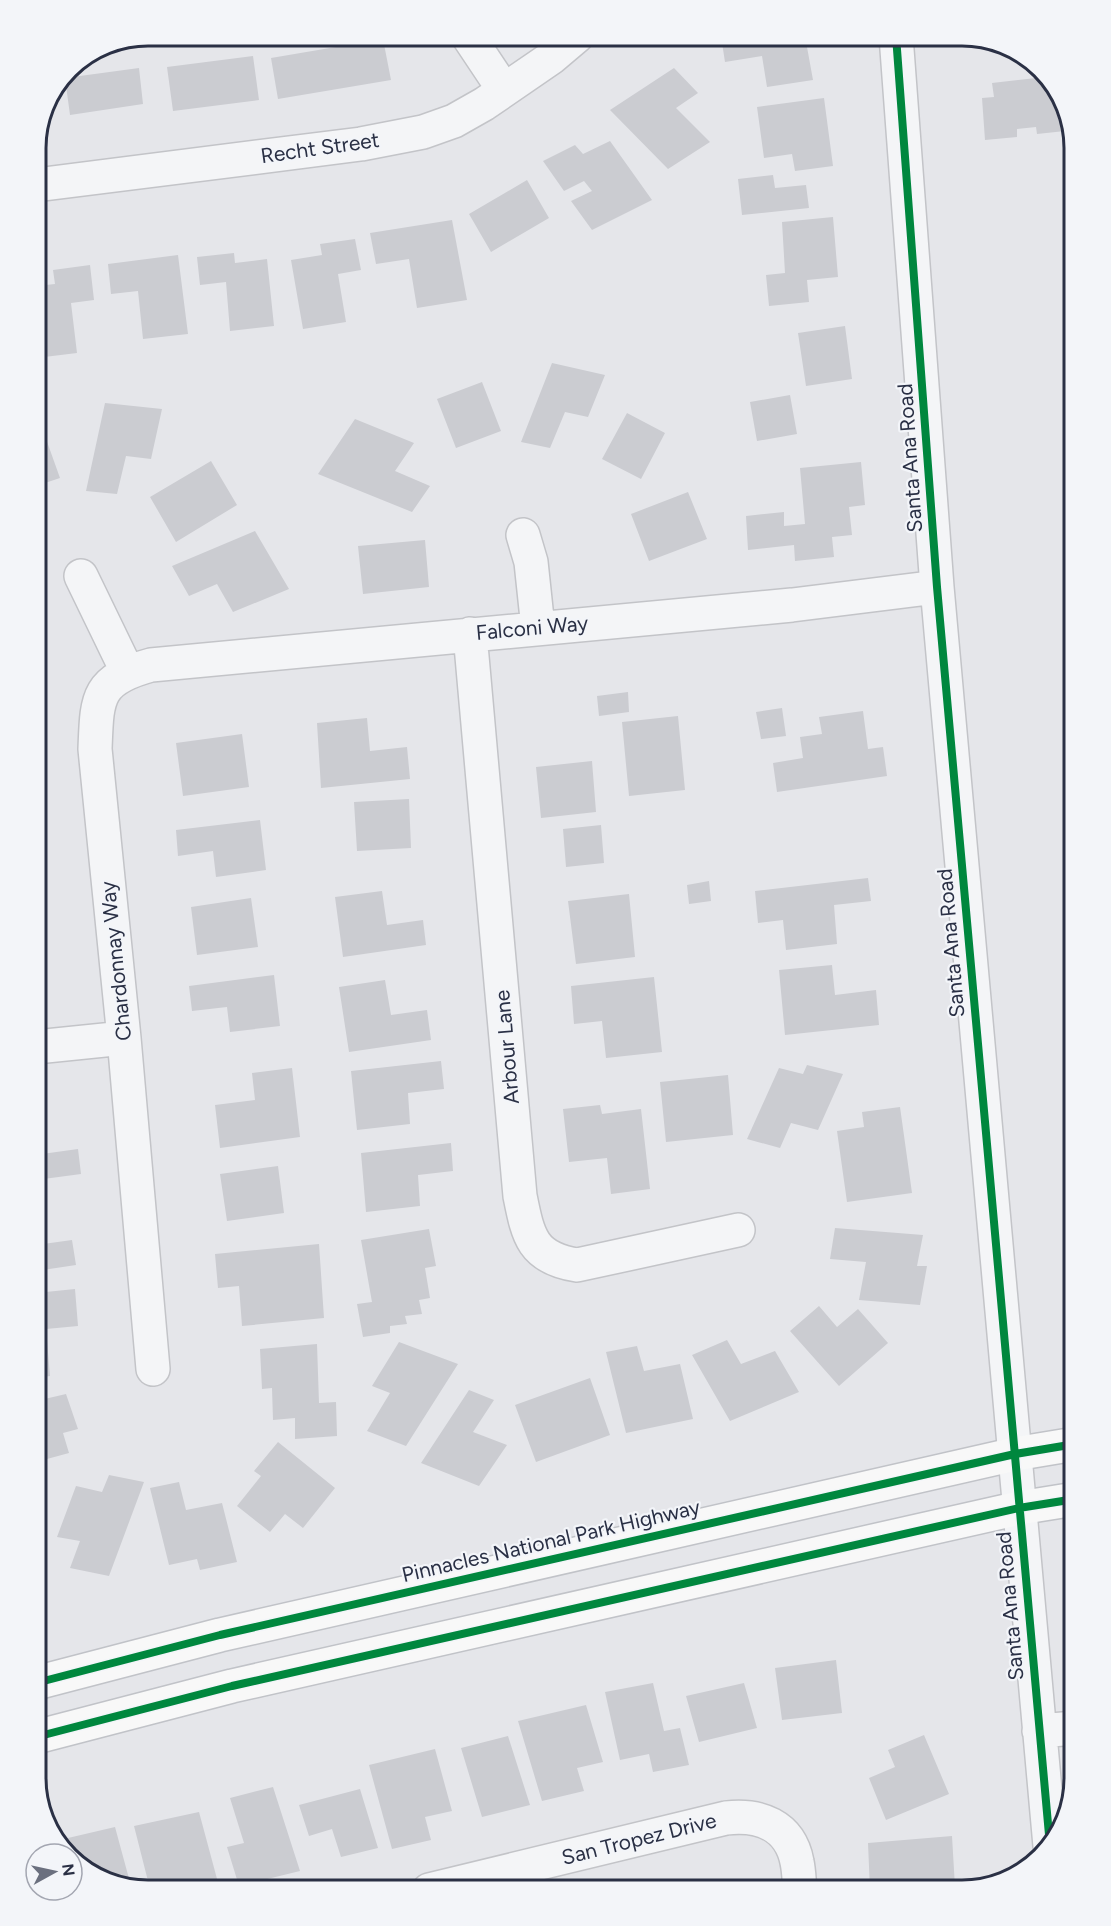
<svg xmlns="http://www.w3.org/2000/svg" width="1111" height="1926" font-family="Figtree,sans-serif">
<rect width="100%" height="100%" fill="#e5e6ea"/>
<!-- building -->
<path fill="#cbccd1" d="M721,36H805L813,80L767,87L762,56L725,62Z
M383,39L391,80L278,99L271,58Z
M253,56L259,100L173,111L167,67Z
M139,68L143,104L70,115L65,78Z
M674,68L698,93L676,108L710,142L668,169L610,110Z
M1045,77L1062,97L1065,131L1037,134L1036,127L1017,129V137L985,140L982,98L994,97L992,83Z
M824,98L833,166L795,171L792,154L764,158L757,107Z
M610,141L652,200L592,230L571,201L592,191L584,181L564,191L543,161L575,145L583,154Z
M773,175L775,188L806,185L809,208L742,215L738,179Z
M527,180L549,218L491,252L469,214Z
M833,217L838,277L807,280L809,302L769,306L766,275L785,273L782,222Z
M452,220L467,300L417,308L409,259L376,264L370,233Z
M355,239L361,270L338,274L346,322L303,329L291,260L322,255L320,244Z
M234,253L235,263L267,259L274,326L230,331L226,282L200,285L197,257Z
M178,255L188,334L143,339L138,291L111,294L108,264Z
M90,265L94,300L71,303L77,353L36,358V286L55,284L53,270Z
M845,326L852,379L806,386L798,333Z
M552,363L605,375L588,417L565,412L550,448L521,442Z
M482,382L501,431L456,448L437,399Z
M790,395L797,434L757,441L750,402Z
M105,403L162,409L151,459L126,456L117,494L86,491Z
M627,413L665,433L641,479L602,459Z
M355,419L414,443L395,471L430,486L412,512L318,474Z
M40,422L60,478L36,486V424Z
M211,461L237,505L176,542L150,497Z
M861,462L865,505L849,507L852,535L832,537L834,557L795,561L794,545L748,550L746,516L784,512V526L805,524L800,468Z
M688,492L707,539L649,561L631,514Z
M255,531L289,589L233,612L217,584L189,596L172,566Z
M425,540L429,587L363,594L358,546Z
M628,692L629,712L599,716L597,696Z
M782,708L786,736L761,739L756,712Z
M863,711L868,749L883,747L887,776L777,792L773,763L803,758L800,737L822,734L819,717Z
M678,716L685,790L629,796L622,722Z
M367,718L370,751L407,747L410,779L321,788L317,723Z
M242,734L249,787L183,796L176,743Z
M592,761L596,812L541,818L536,767Z
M409,799L411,848L357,851L354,802Z
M260,820L266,870L216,877L213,851L178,856L176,830Z
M601,825L604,863L566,867L563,829Z
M868,878L871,901L834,905L837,944L786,950L783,920L758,923L755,891Z
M709,881L711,901L689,904L687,885Z
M36,885H39L42,910L36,911Z
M382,891L387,925L423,920L426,945L343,957L335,897Z
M629,894L635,957L576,964L568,901Z
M251,898L258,947L197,955L191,907Z
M42,937L47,978L36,980V938Z
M832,965L835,995L876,990L879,1025L785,1035L779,970Z
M274,975L280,1026L230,1032L227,1007L192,1011L189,986Z
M654,977L662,1052L606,1058L602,1021L574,1024L571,986Z
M385,980L391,1015L427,1010L431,1040L349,1052L339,987Z
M441,1061L444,1089L408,1093L410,1124L357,1130L351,1071Z
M807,1065L843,1074L818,1130L791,1123L780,1148L747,1139L779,1068L803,1074Z
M292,1068L300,1137L220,1148L215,1105L255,1100L252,1073Z
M728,1075L733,1135L666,1142L660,1082Z
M600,1105L602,1114L641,1109L650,1189L611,1194L607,1158L569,1162L563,1109Z
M900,1107L912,1193L847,1202L837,1131L864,1127L862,1112Z
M36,1119L42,1154L78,1149L81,1174L36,1180Z
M451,1143L453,1171L418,1175L420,1206L366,1212L361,1153Z
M278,1166L284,1213L227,1221L220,1174Z
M835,1228L923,1235L917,1266H927L920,1305L859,1300L866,1262L830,1259Z
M429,1229L436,1266L425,1268L430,1298L419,1300L422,1314L405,1316L407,1324L390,1326V1333L363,1337L357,1304L372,1302L361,1240Z
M72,1240L76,1265L36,1271V1245Z
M319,1244L324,1318L242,1326L239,1286L218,1288L215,1254Z
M75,1289L78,1326L46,1329L50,1376L36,1378V1293Z
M819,1306L837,1327L858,1309L888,1343L839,1386L790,1331Z
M727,1340L741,1364L775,1351L799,1392L730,1421L692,1355Z
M399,1342L458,1364L406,1446L367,1431L390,1393L372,1386Z
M317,1344L319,1403L336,1402L337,1436L295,1439V1418L273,1420L272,1388L262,1389L260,1349Z
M637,1346L644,1371L680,1364L693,1419L626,1433L606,1352Z
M590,1378L610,1435L536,1462L515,1405Z
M469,1390L494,1400L473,1432L507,1445L479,1486L421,1463Z
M66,1394L78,1429L63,1433L69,1453L36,1462V1401Z
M278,1442L335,1488L303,1528L285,1514L270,1532L237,1506L261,1476L254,1471Z
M109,1475L144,1482L109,1576L70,1568L80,1541L57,1537L76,1486L102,1492Z
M179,1482L186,1510L222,1503L237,1562L200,1570L197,1559L169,1565L150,1488Z
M836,1660L842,1713L782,1720L775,1668Z
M653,1683L664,1731L680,1728L689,1765L653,1772L649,1754L620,1760L605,1692Z
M744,1683L757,1728L699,1742L686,1696Z
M586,1705L603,1762L577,1768L584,1791L542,1801L518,1721Z
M924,1735L949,1794L886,1820L869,1778L895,1767L888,1750Z
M508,1736L530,1805L482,1817L461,1748Z
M435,1749L452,1811L425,1817L431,1840L392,1849L369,1765Z
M273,1787L300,1871L239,1886L227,1847L244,1843L230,1798Z
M360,1789L378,1848L341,1857L332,1829L309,1836L299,1805Z
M199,1812L220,1890H172L169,1880L149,1885L134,1826Z
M115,1827L131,1886L86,1871L73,1856L68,1838Z
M952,1836L955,1887L912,1890H870L868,1843Z"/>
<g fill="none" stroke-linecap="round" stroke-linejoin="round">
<!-- minor casing -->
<g stroke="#c3c4c8" stroke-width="36">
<path id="minor" d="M468,36L504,90
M896,36L937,587L1050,1846
M36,185L361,144L423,132L454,121L484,104L551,58L577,36
M523,535L531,562L538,628
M81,576L127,671
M470,634L520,1196C528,1236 532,1258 577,1265L738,1230
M36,1047L124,1038
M153,1369L124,1038L95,749C97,697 96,680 151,665L792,605L937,587
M1039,1731L1075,1728
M429,1890L726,1818C759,1814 790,1825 797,1862C799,1871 799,1881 800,1890"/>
</g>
<!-- major casing -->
<g stroke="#c1c3c8" stroke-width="36">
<path id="major" d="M36,1683L220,1635L1015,1454L1075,1444
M36,1737L232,1686L1019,1508L1075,1499"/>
</g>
<!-- minor -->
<use href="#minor" stroke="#f4f5f7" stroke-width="33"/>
<!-- major -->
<use href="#major" stroke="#f8f8f8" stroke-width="33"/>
<!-- cycleway casing -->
<g stroke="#f3f5f9" stroke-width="11">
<path id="cycleway" d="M896,36L937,587L1050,1846
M36,1683L220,1635L1015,1454L1075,1444
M36,1737L232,1686L1019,1508L1075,1499"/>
</g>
<!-- cycleway -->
<use href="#cycleway" stroke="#00873e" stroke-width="8"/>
</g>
<g text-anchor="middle" stroke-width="4.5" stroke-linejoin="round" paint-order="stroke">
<!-- street labels -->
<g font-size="21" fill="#2a3045" stroke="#f3f5f9">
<text transform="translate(320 148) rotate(-8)" y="7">Recht Street</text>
<text transform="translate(910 458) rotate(-94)" y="7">Santa Ana Road</text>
<text transform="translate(532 628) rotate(-5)" y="7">Falconi Way</text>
<text transform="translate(951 943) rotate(-95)" y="7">Santa Ana Road</text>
<text transform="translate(116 961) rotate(-96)" y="7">Chardonnay Way</text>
<text transform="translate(507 1047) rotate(-95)" y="7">Arbour Lane</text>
<text transform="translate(551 1541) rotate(-13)" y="7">Pinnacles National Park Highway</text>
<text transform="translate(1010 1606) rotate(-95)" y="7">Santa Ana Road</text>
<text transform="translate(639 1839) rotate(-14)" y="7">San Tropez Drive</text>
</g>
</g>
<!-- crop -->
<path d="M0 0H1111V1926H0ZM148 46H962A102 102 0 0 1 1064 148V1778A102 102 0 0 1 962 1880H148A102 102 0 0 1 46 1778V148A102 102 0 0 1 148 46Z" fill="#f3f5f9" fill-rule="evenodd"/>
<path fill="none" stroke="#2a3045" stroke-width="3" d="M148 46H962A102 102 0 0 1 1064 148V1778A102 102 0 0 1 962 1880H148A102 102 0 0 1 46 1778V148A102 102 0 0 1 148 46Z"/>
<!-- north arrow -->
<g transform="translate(54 1872) rotate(82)"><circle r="28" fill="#f3f5f9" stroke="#a3a6b1" stroke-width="1.5"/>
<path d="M0-4.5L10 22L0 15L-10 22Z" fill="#6b707f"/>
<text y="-9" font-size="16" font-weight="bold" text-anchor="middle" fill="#2a3045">N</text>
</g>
</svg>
